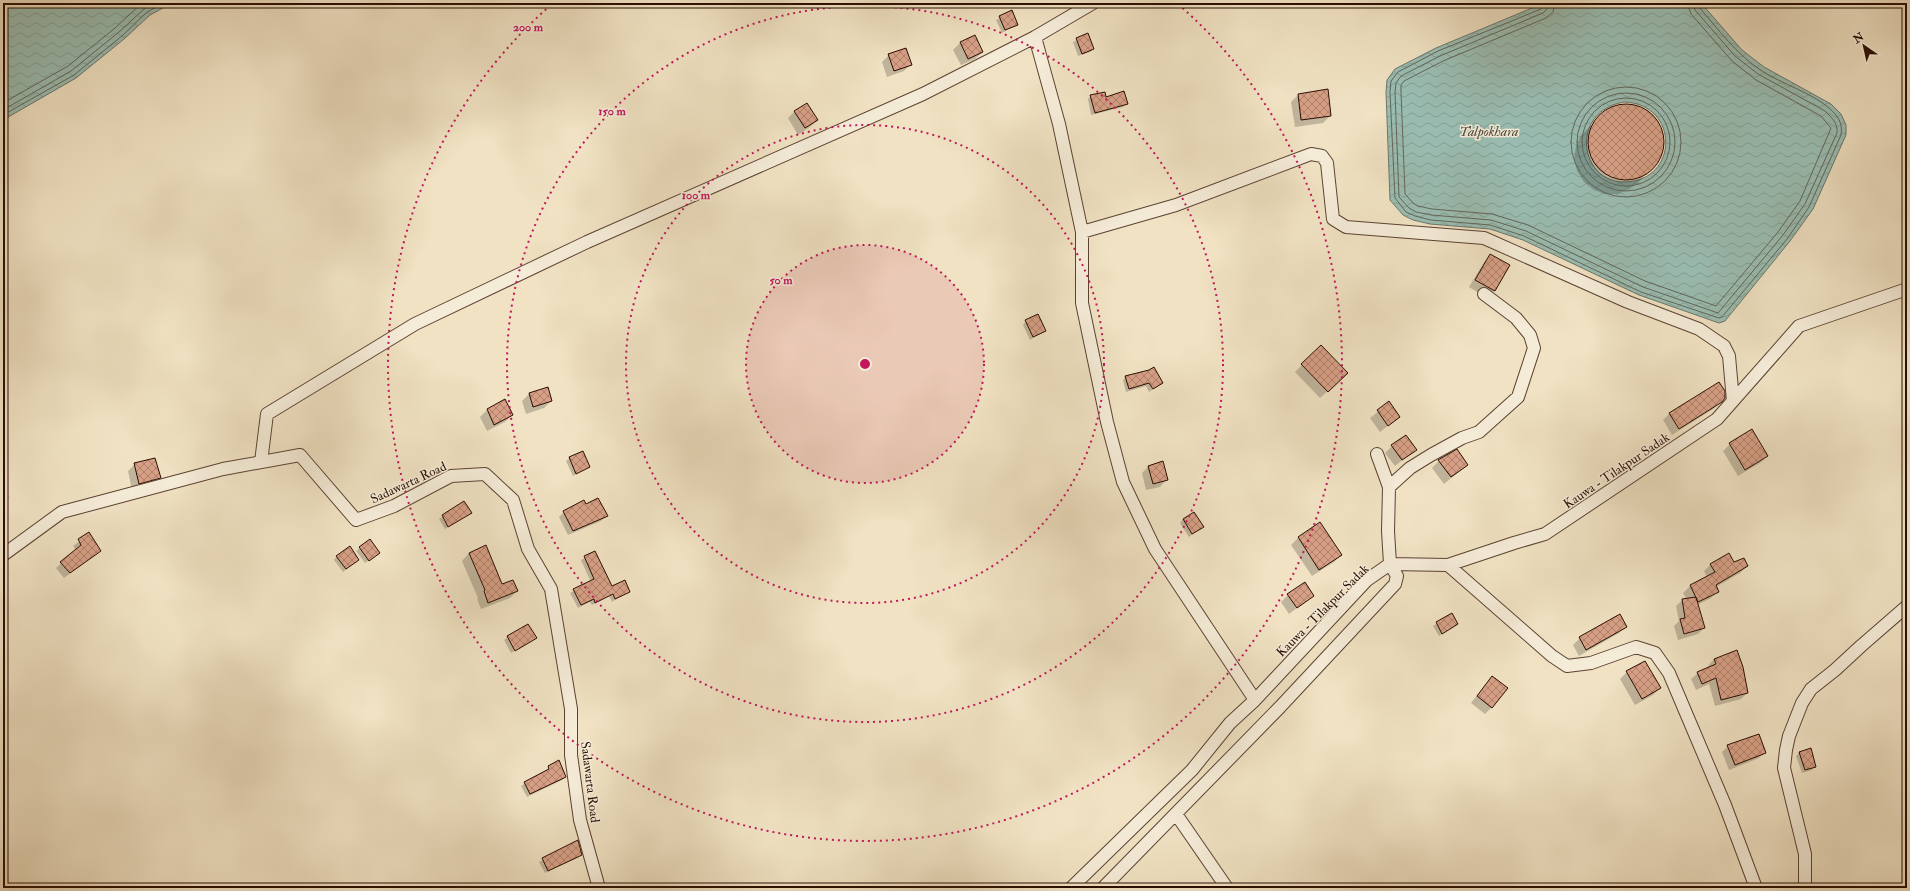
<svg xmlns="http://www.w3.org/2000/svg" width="1910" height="891" font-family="'IM FELL Double Pica',serif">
<defs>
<pattern id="water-waves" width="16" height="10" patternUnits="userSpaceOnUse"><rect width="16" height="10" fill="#9abeb3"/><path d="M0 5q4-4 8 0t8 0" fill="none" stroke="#85a298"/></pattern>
<pattern id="building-cross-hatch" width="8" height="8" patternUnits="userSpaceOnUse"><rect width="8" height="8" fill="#d7a086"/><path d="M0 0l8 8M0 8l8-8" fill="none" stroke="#af816b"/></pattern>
</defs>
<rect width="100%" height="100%" fill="#f0e2c3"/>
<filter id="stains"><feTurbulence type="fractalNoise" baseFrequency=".005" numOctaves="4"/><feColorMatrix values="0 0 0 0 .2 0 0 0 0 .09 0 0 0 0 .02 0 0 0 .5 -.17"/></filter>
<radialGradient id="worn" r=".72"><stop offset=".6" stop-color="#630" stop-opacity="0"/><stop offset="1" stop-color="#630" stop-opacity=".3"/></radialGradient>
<!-- water -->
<path fill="url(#water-waves)" stroke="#6d776c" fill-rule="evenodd" d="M3,3H172L150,15L124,39L76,78L3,120Z
M1544,3H1701L1742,50L1764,67L1831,104L1841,114L1846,125V135L1813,209L1790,241L1725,321L1719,323L1639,295L1523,240L1490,229L1430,224L1413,220L1403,215L1390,200L1386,92L1387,80L1395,69L1436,48ZM1624,102C1680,104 1679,181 1625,182C1579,183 1569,111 1624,102Z"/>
<!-- shadow -->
<path fill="#0003" d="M1011,12L1017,24L1002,33L996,20Z
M1087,35L1093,49L1090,52L1078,56L1073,42Z
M960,43L982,52L975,59L961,65L953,50Z
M889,55L911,64L904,71L887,77L882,62Z
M1298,95L1330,116L1323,123L1295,127L1291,102Z
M1091,96L1105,98L1127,104L1123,107L1091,115L1088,99Z
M1630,105L1643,109L1652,115L1659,124L1663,136V148L1659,159L1638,183L1628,190L1617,194H1605L1594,190L1584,182L1577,171L1574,159L1576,146L1581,135L1606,111L1618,106Z
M795,111L817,120L810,127L798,135L788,118Z
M1491,255L1509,266L1494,291L1487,298L1469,287L1484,262Z
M1026,321L1045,331L1030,340L1023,325Z
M1321,346L1347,373L1320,398L1295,372Z
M1126,377L1162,383L1149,392L1146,386L1126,392L1123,380Z
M529,394L551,401L544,408L526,414L522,401Z
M1721,402L1713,409L1672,435L1663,420L1670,413Z
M1389,403L1399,417L1380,432L1370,418Z
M487,410L512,415L505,422L487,431L480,417Z
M1730,444L1767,456L1760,463L1738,476L1723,451Z
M1392,446L1415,450L1395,466L1385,453Z
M570,458L589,467L573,476L566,461Z
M1439,461L1467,465L1444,484L1432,468Z
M135,464L159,478L152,485L132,490L128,471Z
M1149,466L1167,479L1160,487L1146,490L1142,473Z
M3,486L9,497L3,503Z
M463,502L471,513L445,529L439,519Z
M586,505L606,516L601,521L568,535L559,517L564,512Z
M1183,519L1202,527L1189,537L1180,523Z
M1320,523L1341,555L1334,562L1312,576L1291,545L1298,538Z
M89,534L100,551L64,578L56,568L76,550L73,546Z
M360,548L375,556L365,563L356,551Z
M595,552L611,587L629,591L612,602L609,596L592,605L590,602L578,608L570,593L591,582L581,560Z
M469,553L502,585L517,591L510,598L481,609L477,599L478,598L462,561Z
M337,556L358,560L343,572L334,560Z
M1711,564H1734L1747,566L1740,573L1716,587L1718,591L1711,598L1697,605L1704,628L1698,634L1678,640L1674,626L1679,621L1676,606L1682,600H1687L1683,593L1690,586L1707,577L1704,571Z
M1288,595L1313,596L1289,614L1281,602Z
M1451,614L1457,624L1439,636L1433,626Z
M1626,626L1619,633L1579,656L1573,645L1580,638Z
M508,637L536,638L511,653L504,640Z
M1714,659L1747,693L1741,699L1715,706L1709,684L1696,690L1691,679L1698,673L1709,668L1708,666Z
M1627,672L1660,688L1653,695L1635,705L1620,679Z
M1485,685L1492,707L1485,714L1471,703Z
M1728,746L1764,753L1759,758L1729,770L1722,752Z
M1800,752L1815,766L1812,770L1802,773L1796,756Z
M558,762L565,777L562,780L527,797L521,786Z
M577,841L581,854L577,858L545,873L539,862Z"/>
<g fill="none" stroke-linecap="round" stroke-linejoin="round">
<!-- shore -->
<path stroke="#62665a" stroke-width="1" d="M1544,3L1541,9L1438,51L1398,72L1391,81L1390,92L1395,198L1406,212L1415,216L1431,220L1490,225L1524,236L1641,292L1719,318L1722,317L1787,239L1809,207L1841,135C1843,123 1838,116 1829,108C1812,93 1782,84 1762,71C1737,55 1718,29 1699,7L1698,3
M1549,3L1547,9L1543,13L1440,56L1401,76L1396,83L1395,92L1399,197L1409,208L1416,212L1431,215L1491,220L1526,231L1643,287L1718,313L1783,235L1805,204L1837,133C1838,123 1832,118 1825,111L1758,74L1735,56L1695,10L1693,3
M1555,3L1553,12L1546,18L1443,61L1404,81L1401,85V92L1405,194L1413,203L1418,206L1432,209L1492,214L1528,225L1645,281L1716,306L1778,232L1800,201L1831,128L1821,116L1756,80L1732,61L1691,14L1687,3
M1571 142a55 55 0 1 1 110 0a55 55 0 1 1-110 0Z
M1577 142a49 49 0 1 1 98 0a49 49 0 1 1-98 0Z
M1582 142a44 44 0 1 1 88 0a44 44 0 1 1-88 0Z
M3,103L68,66L115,28L142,3
M3,110L71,71L119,32L144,9L154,3
M3,115L74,75L122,36L147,12L164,3"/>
</g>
<!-- building -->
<path fill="url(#building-cross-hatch)" stroke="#2a0d02" d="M1012,10L1018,25L1005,30L999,16Z
M1088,33L1094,49L1082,54L1076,38Z
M975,35L983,52L968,59L960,42Z
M906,48L912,65L894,71L888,54Z
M1328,89L1331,116L1301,120L1298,94Z
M1124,91L1128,104L1095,113L1090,95L1105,92L1106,97Z
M807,103L818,120L805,128L794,111Z
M1588 142a38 38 0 1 1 76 0a38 38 0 1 1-76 0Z
M1490,254L1510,265L1495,291L1475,280Z
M1038,314L1046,331L1033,337L1025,320Z
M1321,345L1348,373L1328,392L1301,364Z
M1154,367L1163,383L1153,389L1149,383L1129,389L1125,376L1149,370Z
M1719,382L1725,391V398L1722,402L1679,429L1669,413Z
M548,387L552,401L533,407L529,393Z
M505,399L513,415L494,425L487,409Z
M1389,401L1400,417L1388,426L1377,410Z
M1752,429L1768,456L1745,470L1729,443Z
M1406,435L1417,450L1402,460L1391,445Z
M1457,449L1468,465L1451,477L1438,460Z
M583,451L590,467L576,474L569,457Z
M155,458L161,478L139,484L134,463Z
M1163,461L1168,480L1153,484L1148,466Z
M598,498L608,516L573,531L563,511L584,500L586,504Z
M464,501L472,513L448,527L442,515Z
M1194,512L1204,527L1192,534L1183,519Z
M1320,522L1342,555L1319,570L1298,537Z
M89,532L101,551L70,573L60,562L81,545L78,539Z
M370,539L380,553L369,561L359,547Z
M486,545L502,584L513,580L518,591L488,603L484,591L485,590L469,553Z
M350,546L359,560L346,569L336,556Z
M595,551L612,586L625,580L630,592L615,599L613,594L595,603L594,599L581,605L573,589L594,579L584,556Z
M1729,553L1734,562L1744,558L1748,566L1716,585L1719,592L1698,602L1690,585L1715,572L1710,564Z
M1305,582L1314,596L1297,608L1287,594Z
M1696,597L1705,628L1684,634L1680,619L1685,618L1682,599Z
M1452,613L1458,624L1442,634L1436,622Z
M1620,614L1627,627L1586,650L1579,637Z
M528,624L537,638L515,651L507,636Z
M1737,650L1743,667L1748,693L1721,700L1716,678L1702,684L1697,672L1716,664L1714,659Z
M1645,661L1661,688L1642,699L1626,671Z
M1492,676L1508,688L1492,708L1477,696Z
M1759,734L1766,753L1735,765L1727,745Z
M1811,748L1816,767L1805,770L1799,752Z
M559,760L566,777L530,794L524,782L549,769L548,766Z
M578,840L582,855L548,871L542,858Z"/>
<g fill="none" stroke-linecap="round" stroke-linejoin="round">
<!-- street casing -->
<g stroke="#5c4232" stroke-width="14">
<path id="street" d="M1035,37L1059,124L1082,232V303L1107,422L1123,482L1155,549L1255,700
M1082,232L1176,205L1311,154L1322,156L1327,163L1333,219L1346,227L1484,238L1628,302L1699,329L1724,346L1729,356L1733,401
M261,462L267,414L415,324L587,242L923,94L1035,37L1093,3
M1389,487L1410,468L1431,455L1462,438L1479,432L1518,397L1534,348L1530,335L1516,318L1484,294
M3,555L62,512L223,469L300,455L356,520L394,506L451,476L485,474L513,500L528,549L551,589L571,709V755L580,820L599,888
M1448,565L1552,656L1567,666L1591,663L1636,647L1655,653L1669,673L1725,805L1756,888
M1176,814L1227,888
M1071,888L1192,770L1230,723L1255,700L1367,580L1390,564L1448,565L1514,543L1545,534L1717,419L1799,326L1907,289
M1103,888L1280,707L1395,584L1397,576L1390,564L1388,531L1389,487L1377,454
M1805,888V854L1784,768L1786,750L1789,736L1802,703L1811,689L1835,670L1861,646L1907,606"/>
</g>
<!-- street -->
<use href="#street" stroke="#f5ecd8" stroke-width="12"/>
</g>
<!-- distance rings -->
<circle cx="865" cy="364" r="119" fill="#c2185b" fill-opacity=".12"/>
<g fill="none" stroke="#c2185b" stroke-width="2" stroke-dasharray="2 4">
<circle cx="865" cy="364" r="119"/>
<circle cx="865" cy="364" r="239"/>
<circle cx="865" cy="364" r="358"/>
<path d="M1178 4A477 477 0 1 1 552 4"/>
</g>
<g text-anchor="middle" stroke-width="3" stroke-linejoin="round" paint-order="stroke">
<!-- street labels -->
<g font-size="13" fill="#2a0d02" stroke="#f5ecd8">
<text transform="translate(1616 470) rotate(-34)" y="5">Kauwa - Tilakpur Sadak</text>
<text transform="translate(408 482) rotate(-25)" y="5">Sadawarta Road</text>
<text transform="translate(1322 610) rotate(-45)" y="5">Kauwa - Tilakpur Sadak</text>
<text transform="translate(591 782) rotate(83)" y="5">Sadawarta Road</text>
</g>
<!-- water labels -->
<g font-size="14" font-style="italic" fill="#514b40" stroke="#f5ecd8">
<text x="1489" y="136">Talpokhara</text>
</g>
</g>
<circle cx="865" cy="364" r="6" fill="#c2185b" stroke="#f5ecd8" stroke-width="2"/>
<g font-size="12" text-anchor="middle" font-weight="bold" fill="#c2185b" stroke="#f5ecd8" stroke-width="3" stroke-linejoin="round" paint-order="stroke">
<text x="528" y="31">200 m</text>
<text x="612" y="115">150 m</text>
<text x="696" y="199">100 m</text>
<text x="781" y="284">50 m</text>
</g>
<!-- margin -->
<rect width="1910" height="891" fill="none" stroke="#f0e2c3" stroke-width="16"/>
<rect x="4" y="4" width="1902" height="883" fill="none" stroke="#2a0d02" stroke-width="2"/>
<rect x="8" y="8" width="1894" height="875" fill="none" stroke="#2a0d02"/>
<!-- north arrow -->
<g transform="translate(1864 46) rotate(326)" stroke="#f5ecd8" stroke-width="3" paint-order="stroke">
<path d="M0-3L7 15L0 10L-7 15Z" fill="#2a0d02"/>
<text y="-6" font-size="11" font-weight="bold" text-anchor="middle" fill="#2a0d02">N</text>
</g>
<rect width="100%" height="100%" filter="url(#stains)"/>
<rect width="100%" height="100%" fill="url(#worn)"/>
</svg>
